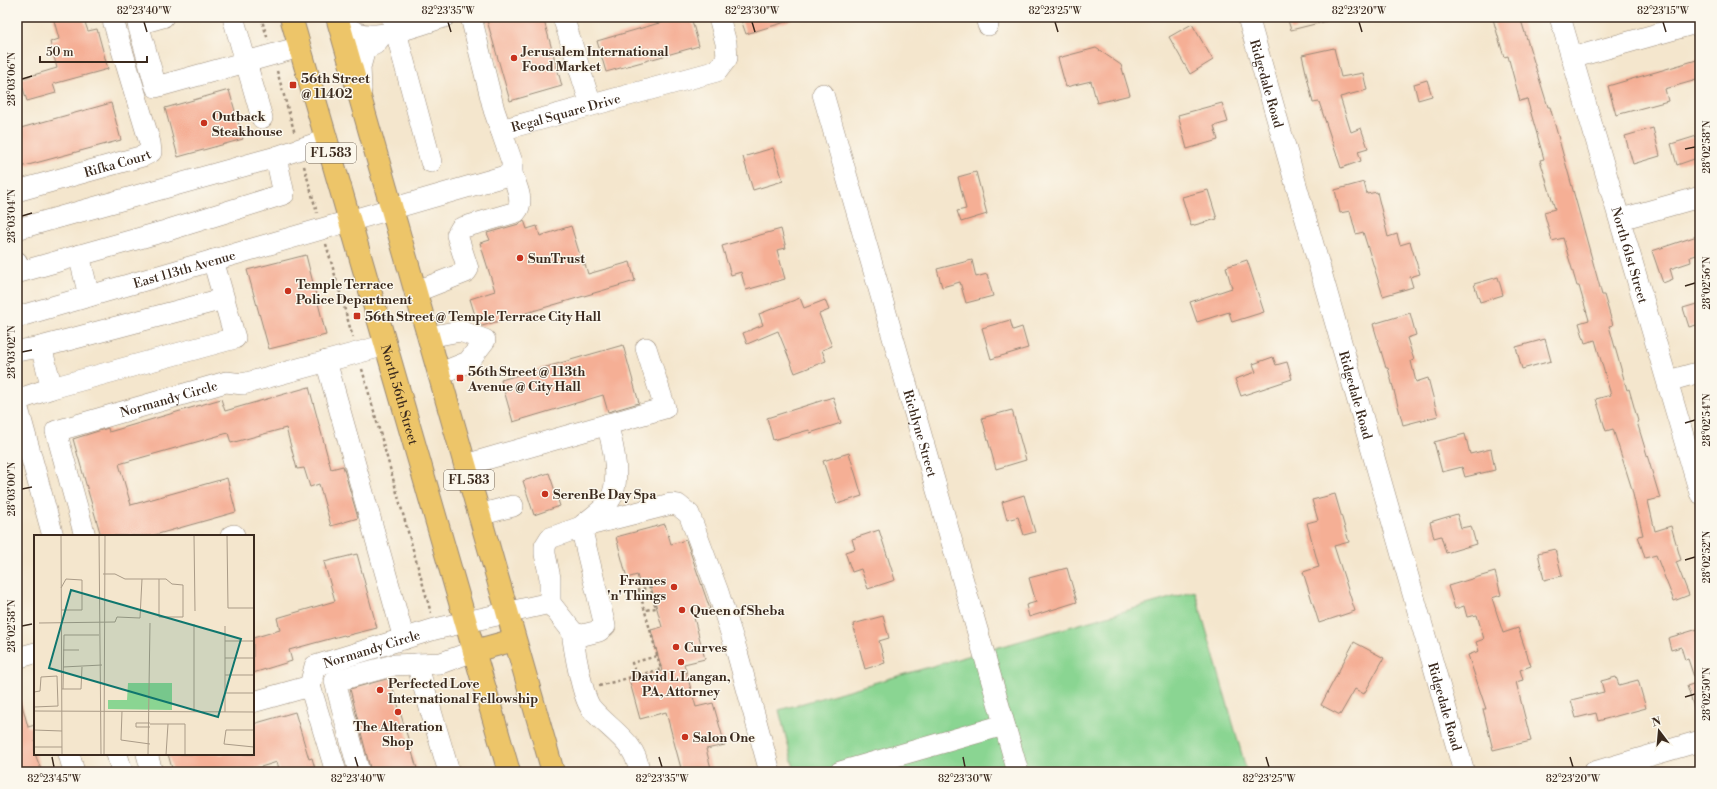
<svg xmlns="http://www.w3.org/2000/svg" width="1717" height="789" font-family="'Libre Bodoni',serif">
<rect width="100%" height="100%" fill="#fbf7ec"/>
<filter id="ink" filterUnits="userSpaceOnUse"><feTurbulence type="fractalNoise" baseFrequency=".025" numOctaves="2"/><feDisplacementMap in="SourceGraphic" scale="8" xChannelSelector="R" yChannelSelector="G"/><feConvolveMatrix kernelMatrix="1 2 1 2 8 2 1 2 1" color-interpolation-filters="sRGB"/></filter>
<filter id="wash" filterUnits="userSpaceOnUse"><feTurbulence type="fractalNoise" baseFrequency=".012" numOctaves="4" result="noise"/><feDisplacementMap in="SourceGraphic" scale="16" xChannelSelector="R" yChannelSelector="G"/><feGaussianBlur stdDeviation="0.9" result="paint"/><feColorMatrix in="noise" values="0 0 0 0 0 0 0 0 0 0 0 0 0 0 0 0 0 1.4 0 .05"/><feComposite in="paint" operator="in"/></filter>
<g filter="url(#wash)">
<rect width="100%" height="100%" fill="#f4e6cd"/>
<!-- green -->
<path fill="#8ad592" stroke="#628058" d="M1195,591L1247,772H795L779,710Z"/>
<g id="blocks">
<!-- building -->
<path fill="#f5af95" d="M53,17H83L88,31L97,29L108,69L53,84L56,93L27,101L20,79L57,68L50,42L59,39Z
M486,17H543L562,86L510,101Z
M680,17H691L699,46L606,72L597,41Z
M740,17H792V20L746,34Z
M1287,17H1326L1327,21L1291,30Z
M1501,17H1520L1548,107H1550L1602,295H1604L1613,325L1609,326L1627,390L1629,389L1638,421L1637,422L1660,498L1648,501L1655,531L1671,526L1681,560L1676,562L1689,595L1674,601L1656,555L1645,558L1638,536L1643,535L1631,486L1613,429L1606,431L1596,399L1611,395L1595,340L1585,343L1579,323L1589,320L1579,286H1577L1563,238L1552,241L1544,212L1555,209L1540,160L1544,159L1527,99L1520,101L1508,56L1504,57L1493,19Z
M1192,24L1213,60L1190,74L1169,37Z
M1096,48L1121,65L1130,95L1097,103L1091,81L1066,87L1058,58Z
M1334,48L1341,77L1363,73L1367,90L1340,97L1351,132L1361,128L1368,148L1358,151L1361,161L1341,168L1319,102L1313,103L1302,55Z
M1700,59V79L1665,89L1668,101L1616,115L1608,86Z
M1427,80L1432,96L1418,100L1414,84Z
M229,90L243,139L178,157L165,108Z
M111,103L121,140L17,168V129Z
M1222,103L1228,122L1214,126L1218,140L1187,149L1178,115Z
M1653,128L1660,156L1633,164L1625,136Z
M1700,135V157L1677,165L1671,144Z
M773,148L783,181L753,190L743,157Z
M976,172L987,214L961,222L957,211L966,209L958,177Z
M1364,182L1367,194L1377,192L1388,237L1397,234L1400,245L1410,242L1420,274L1410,277L1413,287L1383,296L1363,232L1356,234L1350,211L1340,213L1335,190Z
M1208,190L1217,219L1191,226L1182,197Z
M524,220L527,229L537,226L540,236L571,226L583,265L585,264L588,274L630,262L635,281L482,326L478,325L470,299L495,291L480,243L490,240L487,233L519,224Z
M781,229L786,248L777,250L785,279L746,290L741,272L731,275L722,246Z
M1700,235V254L1690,257L1691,262L1670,269L1673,279L1663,283L1652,251Z
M306,255L326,335L269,349L247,270Z
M972,260L976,277L987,274L993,296L966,303L960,282L942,287L937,269Z
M1247,260L1264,312L1232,322L1229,312L1197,322L1190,302L1232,288L1226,267Z
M1498,277L1503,295L1480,302L1474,284Z
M800,298L804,308L825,300L829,310L819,314L832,346L822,350L826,361L795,373L778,331L747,344L743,333L763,325L759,314Z
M1700,303V324L1689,327L1683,308Z
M1410,313L1416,335L1407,338L1414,360L1411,361L1416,382L1428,378L1438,416L1403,425L1388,368H1386L1373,324Z
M1010,320L1013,330L1022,327L1028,348L991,359L982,328Z
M1545,339L1551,361L1522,369L1516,347Z
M623,345L639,403L608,412L603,395L513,422L501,380Z
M1273,357L1276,365L1287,362L1292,379L1241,396L1235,379L1256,372L1253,364Z
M309,387L331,469L343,466L358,518L331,526L319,484L310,487L304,468L297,469L286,428L231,443L228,433L119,464L131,505L227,478L236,512L151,536H101L73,439L108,428L109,432L221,399L225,411Z
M833,397L841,423L810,433L809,430L773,440L767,418Z
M1012,410L1026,460L996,469L982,418Z
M1465,434L1470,454L1491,449L1495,470L1465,477L1462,467L1442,472L1434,442Z
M849,453L862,496L837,504L823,461Z
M549,473L560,506L534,515L523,481Z
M1335,494L1349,542L1334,546L1355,611L1319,623L1303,572L1319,567L1307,523L1318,520L1312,500Z
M1024,495L1035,532L1024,535L1018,517L1007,520L1002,502Z
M1457,514L1461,528L1471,526L1476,544L1446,553L1441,536L1434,538L1430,522Z
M665,524L671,544L686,540L710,609L693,614L705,659L684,664L696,707L713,703L725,745L706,749L712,772H682L666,712L640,719L629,679L662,671L651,630L662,627L650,583L640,585L637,575L627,578L616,537Z
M879,530L895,580L868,589L861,569L852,572L845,552L855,549L852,539Z
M1555,549L1562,576L1544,580L1538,553Z
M357,554L377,628L345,636L344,635L289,650L292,661L253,673V638L280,630L277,618L335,601L324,562Z
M1067,568L1077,602L1029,617L1026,605L1036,602L1029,578Z
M1495,572L1501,595L1492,598L1503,633L1518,628L1531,666L1520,670L1523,680L1516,682L1531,741L1493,750L1483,709H1486L1468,655L1479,651L1476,642L1484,639L1477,615L1467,617L1464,606L1455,609L1448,586Z
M883,616L889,638L879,641L885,663L865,669L853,624Z
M1698,629L1700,636V719L1698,720L1687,686L1696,683L1688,659L1685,660L1681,647L1671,650L1668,638Z
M1354,642L1384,658L1364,694L1355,689L1340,715L1321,705Z
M1616,677L1619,685L1638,680L1646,708L1598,721L1596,713L1576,718L1571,700L1604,692L1601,681Z
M390,678L418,772H371L350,689Z
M17,701H21L28,727L35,725V754L42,772H17Z
M295,712L309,759L312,758L316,772H280L277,762L245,772H173L168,754H253V724Z"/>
</g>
</g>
<g filter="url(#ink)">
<use href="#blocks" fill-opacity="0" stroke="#988876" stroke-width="1"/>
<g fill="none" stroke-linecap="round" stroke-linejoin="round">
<!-- minor casing -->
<g stroke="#988876" stroke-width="22">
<g id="minor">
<path d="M163,17L138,24L156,87L300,47"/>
<path d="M233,17L262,118"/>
<path d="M392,17L431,162"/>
<path d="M471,17L494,110L501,130"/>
<path d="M563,17L591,105"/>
<path d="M986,17L988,25"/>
<path id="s1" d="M1248,17L1464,772"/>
<path id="s2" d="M1560,17L1700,493"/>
<path d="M337,18C343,24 349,30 357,33C380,41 421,24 444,17"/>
<path d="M1572,58L1700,22"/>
<path d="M361,90L360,67L365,49L375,44L382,35"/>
<path id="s3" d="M823,94L1018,772"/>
<path d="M276,157L327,140"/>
<path id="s4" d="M17,191L143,156L151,152L150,143L112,17"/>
<path d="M1621,219L1700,197"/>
<path d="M17,229L276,157L284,194L165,231L20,272L17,262"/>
<path d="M79,255L89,296"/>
<path d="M415,292L466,272L468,269L457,235L461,228L516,212C525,202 516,185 512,174"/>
<path id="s5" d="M17,317L512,174V162L501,130L717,71L727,58L726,43L719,17"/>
<path d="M428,337L460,331L485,340L468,362L438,374"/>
<path d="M41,347L52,388"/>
<path d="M17,351L41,347L223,299"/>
<path d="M326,361L404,639"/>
<path d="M1668,381L1700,372"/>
<path d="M17,400L52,388L235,338L213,260"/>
<path d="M17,405L53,536"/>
<path d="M465,465L665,408L646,348"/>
<path d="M479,515L513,506"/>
<path d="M583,525C591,518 602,511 608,503C623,483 613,445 607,424"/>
<path d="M581,527L671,504L678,505L689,514L718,592L737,652L770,772"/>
<path d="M581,527L605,626L599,631L583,635L576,634L572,631L550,603V578L545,554V546L550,538Z"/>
<path id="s6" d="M85,536L56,431L226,382L243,384L386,345"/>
<path d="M231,536L234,535"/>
<path d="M572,631C574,648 582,696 591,708C609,730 637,742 639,772"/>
<path d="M17,658L35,653"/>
<path d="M417,664L449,772"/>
<path d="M310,686L336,772"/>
<path id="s7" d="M253,702L310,686L315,666L435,629L550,603"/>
<path d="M69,754L74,772"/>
<path d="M117,754L122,772"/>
<path d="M147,754L152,772"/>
<path d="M359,772L335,681L394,665L441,663L474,651"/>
<path d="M840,772L1004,725"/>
<path d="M1594,772L1700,741"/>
</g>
</g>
<!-- major casing -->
<g stroke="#988876" stroke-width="24">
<g id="major">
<path id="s8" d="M291,17L509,772"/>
<path d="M337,17L553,772"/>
<path d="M474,651L514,640"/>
</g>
</g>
<!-- path -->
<path stroke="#988876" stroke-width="2.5" stroke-dasharray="3 3" stroke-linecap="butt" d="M261,17L268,40
M277,71L295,134
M304,166L317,213
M326,244L353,338
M362,369L431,613
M637,676L632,663L657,656
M599,686L661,669L639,590L650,587L656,608L645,610"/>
<!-- minor -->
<use href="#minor" stroke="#fff" stroke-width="21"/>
<!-- major -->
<use href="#major" stroke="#edc569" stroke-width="22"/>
</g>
</g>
<!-- ticks -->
<path fill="none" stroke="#3b2a1e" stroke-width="1.5" d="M144,22L147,32M448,22L451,32M752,22L755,32M1055,22L1058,32M1359,22L1362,32M1663,22L1666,32M22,79L32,76M1685,149L1695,147M22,216L32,213M1685,286L1695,283M22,352L32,350M1685,423L1695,420M22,489L32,487M1685,560L1695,557M22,626L32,624M1685,697L1695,694M52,757L54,767M355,757L358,767M659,757L662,767M963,757L965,767M1266,757L1269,767M1570,757L1573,767"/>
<!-- markers -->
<g fill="#c8321e" stroke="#fbf7ec" stroke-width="1.5">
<circle cx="514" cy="58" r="4"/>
<rect x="289" y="81" width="8" height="8" rx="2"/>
<circle cx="204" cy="123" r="4"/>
<circle cx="520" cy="258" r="4"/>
<circle cx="288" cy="291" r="4"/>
<rect x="353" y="312" width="8" height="8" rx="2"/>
<rect x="456" y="374" width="8" height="8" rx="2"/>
<circle cx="545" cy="494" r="4"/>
<circle cx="674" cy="587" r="4"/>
<circle cx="682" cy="610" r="4"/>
<circle cx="676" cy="647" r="4"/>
<circle cx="681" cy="662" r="4"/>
<circle cx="380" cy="690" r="4"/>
<circle cx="398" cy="712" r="4"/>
<circle cx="685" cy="737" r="4"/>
</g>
<g text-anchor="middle" stroke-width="3" stroke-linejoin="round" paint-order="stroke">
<!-- shield labels -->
<g fill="#fbf7ec" stroke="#75685c" stroke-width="1">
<rect x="306" y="143" width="50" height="20" rx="3"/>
<rect x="444" y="470" width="50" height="20" rx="3"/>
</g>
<g font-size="12" font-weight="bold" fill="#3b2a1e">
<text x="331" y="157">FL 583</text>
<text x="469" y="484">FL 583</text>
</g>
<!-- poi labels -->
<g font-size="13" font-weight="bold" fill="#3b2a1e" stroke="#fbf7ec" text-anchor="start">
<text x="522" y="56">Jerusalem International<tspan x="522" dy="15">Food Market</tspan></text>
<text x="301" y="83">56th Street<tspan x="301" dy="15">@ 11402</tspan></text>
<text x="212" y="121">Outback<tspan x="212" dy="15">Steakhouse</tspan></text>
<text x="528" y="263">SunTrust</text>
<text x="296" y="289">Temple Terrace<tspan x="296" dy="15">Police Department</tspan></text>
<text x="365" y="321">56th Street @ Temple Terrace City Hall</text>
<text x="468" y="376">56th Street @ 113th<tspan x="468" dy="15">Avenue @ City Hall</tspan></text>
<text x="553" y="499">SerenBe Day Spa</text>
<text x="666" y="585" text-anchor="end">Frames<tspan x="666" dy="15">'n' Things</tspan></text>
<text x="690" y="615">Queen of Sheba</text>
<text x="684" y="652">Curves</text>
<text x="681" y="681" text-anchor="middle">David L Langan,<tspan x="681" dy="15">PA, Attorney</tspan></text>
<text x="388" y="688">Perfected Love<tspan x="388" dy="15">International Fellowship</tspan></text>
<text x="398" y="731" text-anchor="middle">The Alteration<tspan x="398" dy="15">Shop</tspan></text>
<text x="693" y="742">Salon One</text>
</g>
<!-- street labels -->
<g font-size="13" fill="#3b2a1e" stroke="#fbf7ec">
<text dy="5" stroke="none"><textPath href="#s1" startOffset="69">Ridgedale Road</textPath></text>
<text dy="5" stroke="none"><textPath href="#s5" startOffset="628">Regal Square Drive</textPath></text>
<text dy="5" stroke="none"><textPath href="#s4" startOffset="104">Rifka Court</textPath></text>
<text dy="5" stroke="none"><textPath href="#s2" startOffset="248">North 61st Street</textPath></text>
<text dy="5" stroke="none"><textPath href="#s5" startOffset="174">East 113th Avenue</textPath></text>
<text dy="5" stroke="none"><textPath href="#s8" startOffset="393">North 56th Street</textPath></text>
<text dy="5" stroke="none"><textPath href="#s1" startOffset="393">Ridgedale Road</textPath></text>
<text dy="5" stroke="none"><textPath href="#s6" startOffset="226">Normandy Circle</textPath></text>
<text dy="5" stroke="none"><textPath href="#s3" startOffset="353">Richlyne Street</textPath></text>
<text dy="5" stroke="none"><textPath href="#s7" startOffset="139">Normandy Circle</textPath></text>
<text dy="5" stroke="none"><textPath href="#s1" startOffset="717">Ridgedale Road</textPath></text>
</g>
</g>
<!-- overview -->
<g transform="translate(34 535)">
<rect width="220" height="220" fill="#f4e6cd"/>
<path d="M94,148H138V175L74,174V165H93Z" fill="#8ad592"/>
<path fill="none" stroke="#aa9b87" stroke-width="1" d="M27,0L28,220M65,0L67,220M160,0L161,76M193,0L194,73H220M69,39H81L91,44H132L138,49L149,50V82H125V44M27,53L32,44L48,45V75H27M5,88L81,87L83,82L106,83L108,44M160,89V177M191,91V177M191,106H220M29,115H45M191,123H220M29,132L68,130M191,140H220M28,154H47L48,132M29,154L30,100H65M0,157L6,156L7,142L23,141M191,158H220M0,172L24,171L23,141M0,176L220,177M88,176L87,205L116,209M116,188H102V192H116M116,189H151V220M0,195L28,196M220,195H192L190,209L220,212M0,212H28M70,220L71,0M114,220L116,88M132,220L134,189"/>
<path fill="#0f766e" fill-opacity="0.15" stroke="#0f766e" stroke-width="2" d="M37,55L207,104L184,182L15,133Z"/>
<rect width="220" height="220" fill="none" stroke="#3b2a1e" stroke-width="2"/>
</g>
<!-- margin -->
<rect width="1717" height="789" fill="none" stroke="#fbf7ec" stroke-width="44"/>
<!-- north arrow -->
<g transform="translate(1659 731) rotate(344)" stroke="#fbf7ec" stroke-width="3" paint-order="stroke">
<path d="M0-3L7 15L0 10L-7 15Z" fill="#3b2a1e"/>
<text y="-6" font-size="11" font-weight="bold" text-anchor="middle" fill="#3b2a1e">N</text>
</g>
<!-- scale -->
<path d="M40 56v6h107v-6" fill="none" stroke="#3b2a1e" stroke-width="2"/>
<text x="46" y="56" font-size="12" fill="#3b2a1e" stroke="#fbf7ec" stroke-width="3" paint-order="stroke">50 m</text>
<rect x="22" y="22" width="1673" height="745" fill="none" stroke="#3b2a1e" stroke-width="1.5"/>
<g font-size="10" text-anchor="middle" fill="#3b2a1e">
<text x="144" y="14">82°23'40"W</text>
<text x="448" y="14">82°23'35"W</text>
<text x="752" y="14">82°23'30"W</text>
<text x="1055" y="14">82°23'25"W</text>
<text x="1359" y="14">82°23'20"W</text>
<text x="1663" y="14">82°23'15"W</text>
<text transform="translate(11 79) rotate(-90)" y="4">28°03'06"N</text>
<text transform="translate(1706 147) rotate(-90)" y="4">28°02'58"N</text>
<text transform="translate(11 216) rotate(-90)" y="4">28°03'04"N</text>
<text transform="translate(1706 283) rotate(-90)" y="4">28°02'56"N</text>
<text transform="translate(11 352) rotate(-90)" y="4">28°03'02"N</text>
<text transform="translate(1706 420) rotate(-90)" y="4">28°02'54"N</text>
<text transform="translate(11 489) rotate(-90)" y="4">28°03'00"N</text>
<text transform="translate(1706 557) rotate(-90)" y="4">28°02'52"N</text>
<text transform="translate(11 626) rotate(-90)" y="4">28°02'58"N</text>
<text transform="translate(1706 694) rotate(-90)" y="4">28°02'50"N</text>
<text x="54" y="782">82°23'45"W</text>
<text x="358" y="782">82°23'40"W</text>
<text x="662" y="782">82°23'35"W</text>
<text x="965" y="782">82°23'30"W</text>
<text x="1269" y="782">82°23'25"W</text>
<text x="1573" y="782">82°23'20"W</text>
</g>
</svg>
